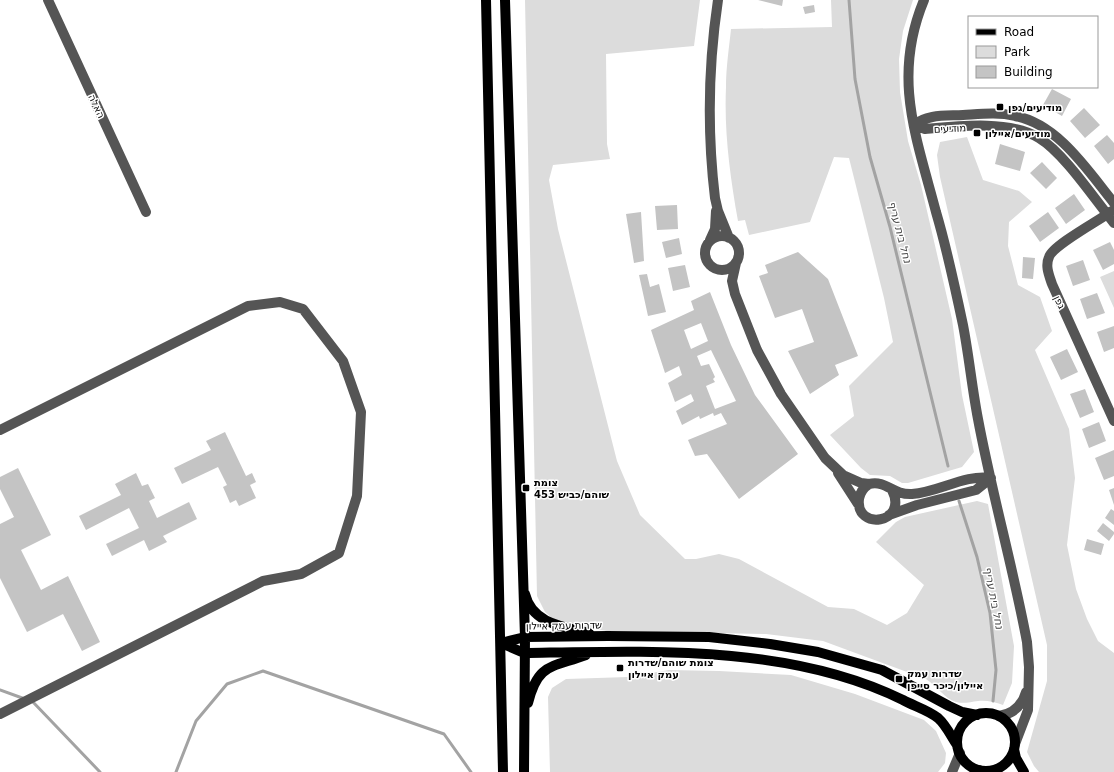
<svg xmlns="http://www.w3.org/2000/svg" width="1114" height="772" font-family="'DejaVu Sans',Heebo,sans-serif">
<rect width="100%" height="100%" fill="#fff"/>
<!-- green -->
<path fill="#dcdcdc" d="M525,0H700L694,46L606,54L607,144L610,159L553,165L549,180L558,229L617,461L640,515L685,559H696L719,554L739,559L828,607L854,609L887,625L907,613L924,585L876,542L896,522L905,517L977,501L988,504L1014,646L1012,683L1003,705C995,702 986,700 978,701C970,702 964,704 956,702C945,699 937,686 926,679L823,641L766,634L607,631L565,623L553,619L545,612L537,596Z
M831,0H913L903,31L899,59L900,92L908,141L921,185L952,319L962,395L974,452L962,467L908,483H902L890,476L870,475L861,468L830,435L854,416L849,386L893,342L884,298L849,158L834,157L810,222L749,235L745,220L738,221C730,176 724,132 726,87C726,68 729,48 731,29L832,27Z
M967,137L983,180L1019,191L1032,202L1009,222L1008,246L1018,285L1040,297L1052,331L1035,350L1069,429L1075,478L1067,545L1076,589L1087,619L1098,641L1114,653V772H1039L1034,766L1027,752L1047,681V645L940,177L937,155L940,142Z
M1114,271V308L1100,277Z
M669,670L719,671L791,675L855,694L924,720L936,731L946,753L945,763L938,772H550L548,697L552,688L566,679L628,677Z"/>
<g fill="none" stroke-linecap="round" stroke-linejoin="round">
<!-- stream -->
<path stroke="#a3a3a3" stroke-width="3" d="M849,0L855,79L870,157L890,227L948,466
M959,501L977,557L990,613L996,670L993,701
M0,690L25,699
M32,701L100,772
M176,772L196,721L227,684L263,671L444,734L471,772"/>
</g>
<!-- building -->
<path fill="#c4c4c4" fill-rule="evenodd" d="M758,0H783L782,6Z
M814,5L815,12L805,14L803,7Z
M1052,89L1071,99L1062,116L1043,105Z
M1084,108L1100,125L1085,138L1070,121Z
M1107,135L1114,143V159L1108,164L1094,146Z
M1000,144L1025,152L1020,171L995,164Z
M1042,162L1057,178L1046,189L1030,173Z
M1074,194L1085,210L1066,224L1055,208Z
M677,205L678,229L657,230L655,206Z
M641,212L644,261L634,263L626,214Z
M1048,212L1059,228L1040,242L1029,226Z
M679,238L682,254L666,258L662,242Z
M1110,242L1114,250V264L1103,270L1093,250Z
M798,252L828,279L858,356L835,365L839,375L810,394L788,351L814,342L802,309L775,318L759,276L768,273L765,265Z
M1023,257L1035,258L1033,279L1022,278Z
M1083,260L1090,280L1073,286L1066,266Z
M685,265L690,287L673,291L668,268Z
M647,274L650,287L659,284L666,312L648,316L639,275Z
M710,292L731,345L755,395L798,454L739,499L707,454L695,456L688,440L727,424L721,413L714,416L713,413L700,419L699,416L682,425L676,411L694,401L691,394L675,402L668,383L682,375L679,366L665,373L651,330L694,310L691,301ZM701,323L708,341L691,349L684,330ZM711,350L736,401L715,409L706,386L715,382L713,379L715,377L709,364L701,366L697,356Z
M1097,293L1105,313L1087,319L1080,299Z
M1114,326V348L1104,352L1097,332Z
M1067,349L1078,372L1061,380L1050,357Z
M1085,389L1094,412L1080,418L1070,394Z
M1099,422L1106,441L1089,448L1082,429Z
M225,432L246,476L252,473L256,482L250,485L256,498L239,506L236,500L230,503L223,487L227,485L218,467L182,484L174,468L211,450L206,441Z
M1114,450V476L1104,480L1095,458Z
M18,468L51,535L21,550L41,590L68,576L100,642L82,651L63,614L27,632L0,578V524L14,517L0,489V477Z
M136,473L142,486L148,484L155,498L149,501L157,518L189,502L197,519L163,536L167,542L149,551L144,540L112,556L106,544L139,528L129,508L86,530L79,516L121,495L115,484Z
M1114,488V505L1109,490Z
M1111,509L1114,511V525L1105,518Z
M1103,523L1114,532V534L1109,541L1097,531Z
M1087,539L1104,544L1101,555L1084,550Z"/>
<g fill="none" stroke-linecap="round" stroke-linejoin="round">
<!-- minor -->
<path stroke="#555" stroke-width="10" d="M48,0L146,212
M718,0C708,67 707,131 715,198L718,211L729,238
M924,0C892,77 916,136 936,212C947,249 955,287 963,325C969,356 972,388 978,419C992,494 1013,567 1027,642L1029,667L1028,710L1015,744
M1114,203C1088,171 1058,124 1015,116C998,112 981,114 963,115C946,116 927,114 914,125L925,129C958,126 1010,120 1039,138C1064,153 1095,200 1114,223
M1112,211C1100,220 1053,245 1049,257C1045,266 1049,275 1052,284L1114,421
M705 253a17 17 0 1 1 34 0a17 17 0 1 1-34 0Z
M710,240L715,229L716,211
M736,263L732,281L735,294L757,350L781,394L825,458L843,475L861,483L869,484
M0,430L248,306L280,302L303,309L343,361L361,412L357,496L339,553L301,574L263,581L0,714
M838,473L858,504
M892,490C909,524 855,531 859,499C860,492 863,488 869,484C887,480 892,495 912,494C939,492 965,474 991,478
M889,515L917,505L976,490L991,478
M999,716C1013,714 1022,706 1026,692
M952,772L960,753
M977,772L979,770"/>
<!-- major -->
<path stroke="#000" stroke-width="10" d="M486,0L503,772
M505,0L525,637L524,772
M525,594C532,624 564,627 589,633
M501,643L525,637L608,636L709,637L770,644L818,652L882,670L949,706L962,712L977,715
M501,643L524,653C648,651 790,644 903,700C914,706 928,710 938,718C946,725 951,736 957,745
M528,703C538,663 551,668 586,655
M957 742a29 29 0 1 1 58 0a29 29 0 1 1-58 0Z
M1014,749L1016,758L1024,772"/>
</g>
<!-- markers -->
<g fill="#000" stroke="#fff" stroke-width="1.5">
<rect x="996" y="103" width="8" height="8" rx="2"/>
<rect x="973" y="129" width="8" height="8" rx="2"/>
<rect x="522" y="484" width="8" height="8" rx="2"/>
<rect x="616" y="664" width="8" height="8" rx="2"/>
<rect x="895" y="675" width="8" height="8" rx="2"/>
</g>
<g text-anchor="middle" stroke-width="3" stroke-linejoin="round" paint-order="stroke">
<!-- street labels -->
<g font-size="10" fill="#000" stroke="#fff">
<text transform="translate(97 106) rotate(65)" y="4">האלה</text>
<text transform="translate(950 128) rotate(-3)" y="4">מודיעים</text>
<text transform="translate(1060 302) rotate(65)" y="4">גפן</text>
<text transform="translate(564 625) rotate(-1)" y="4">שדרות עמק איילון</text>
</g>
<!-- poi labels -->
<g font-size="10" font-weight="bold" fill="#000" stroke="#fff" text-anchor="start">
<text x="1008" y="111">מודיעים/גפן</text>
<text x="985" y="137">מודיעים/איילון</text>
<text x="534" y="486">צומת<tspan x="534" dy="12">שוהם/כביש 453</tspan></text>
<text x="628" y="666">צומת שוהם/שדרות<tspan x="628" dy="12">עמק איילון</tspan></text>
<text x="907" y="677">שדרות עמק<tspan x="907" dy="12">איילון/כיכר סייפן</tspan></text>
</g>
<!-- water labels -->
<g font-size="11" font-style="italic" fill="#444" stroke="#fff">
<text transform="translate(900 232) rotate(75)" y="4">נחל בית עריף</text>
<text transform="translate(994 598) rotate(79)" y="4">נחל בית עריף</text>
</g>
</g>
<!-- legend -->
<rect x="968" y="16" width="130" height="72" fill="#ffffff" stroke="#999999"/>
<rect x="976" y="29" width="20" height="6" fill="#000000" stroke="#999999"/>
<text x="1004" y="36" font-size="12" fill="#000000">Road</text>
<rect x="976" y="46" width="20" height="12" fill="#dcdcdc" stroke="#999999"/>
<text x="1004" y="56" font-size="12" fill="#000000">Park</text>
<rect x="976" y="66" width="20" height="12" fill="#c4c4c4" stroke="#999999"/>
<text x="1004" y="76" font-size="12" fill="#000000">Building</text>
</svg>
